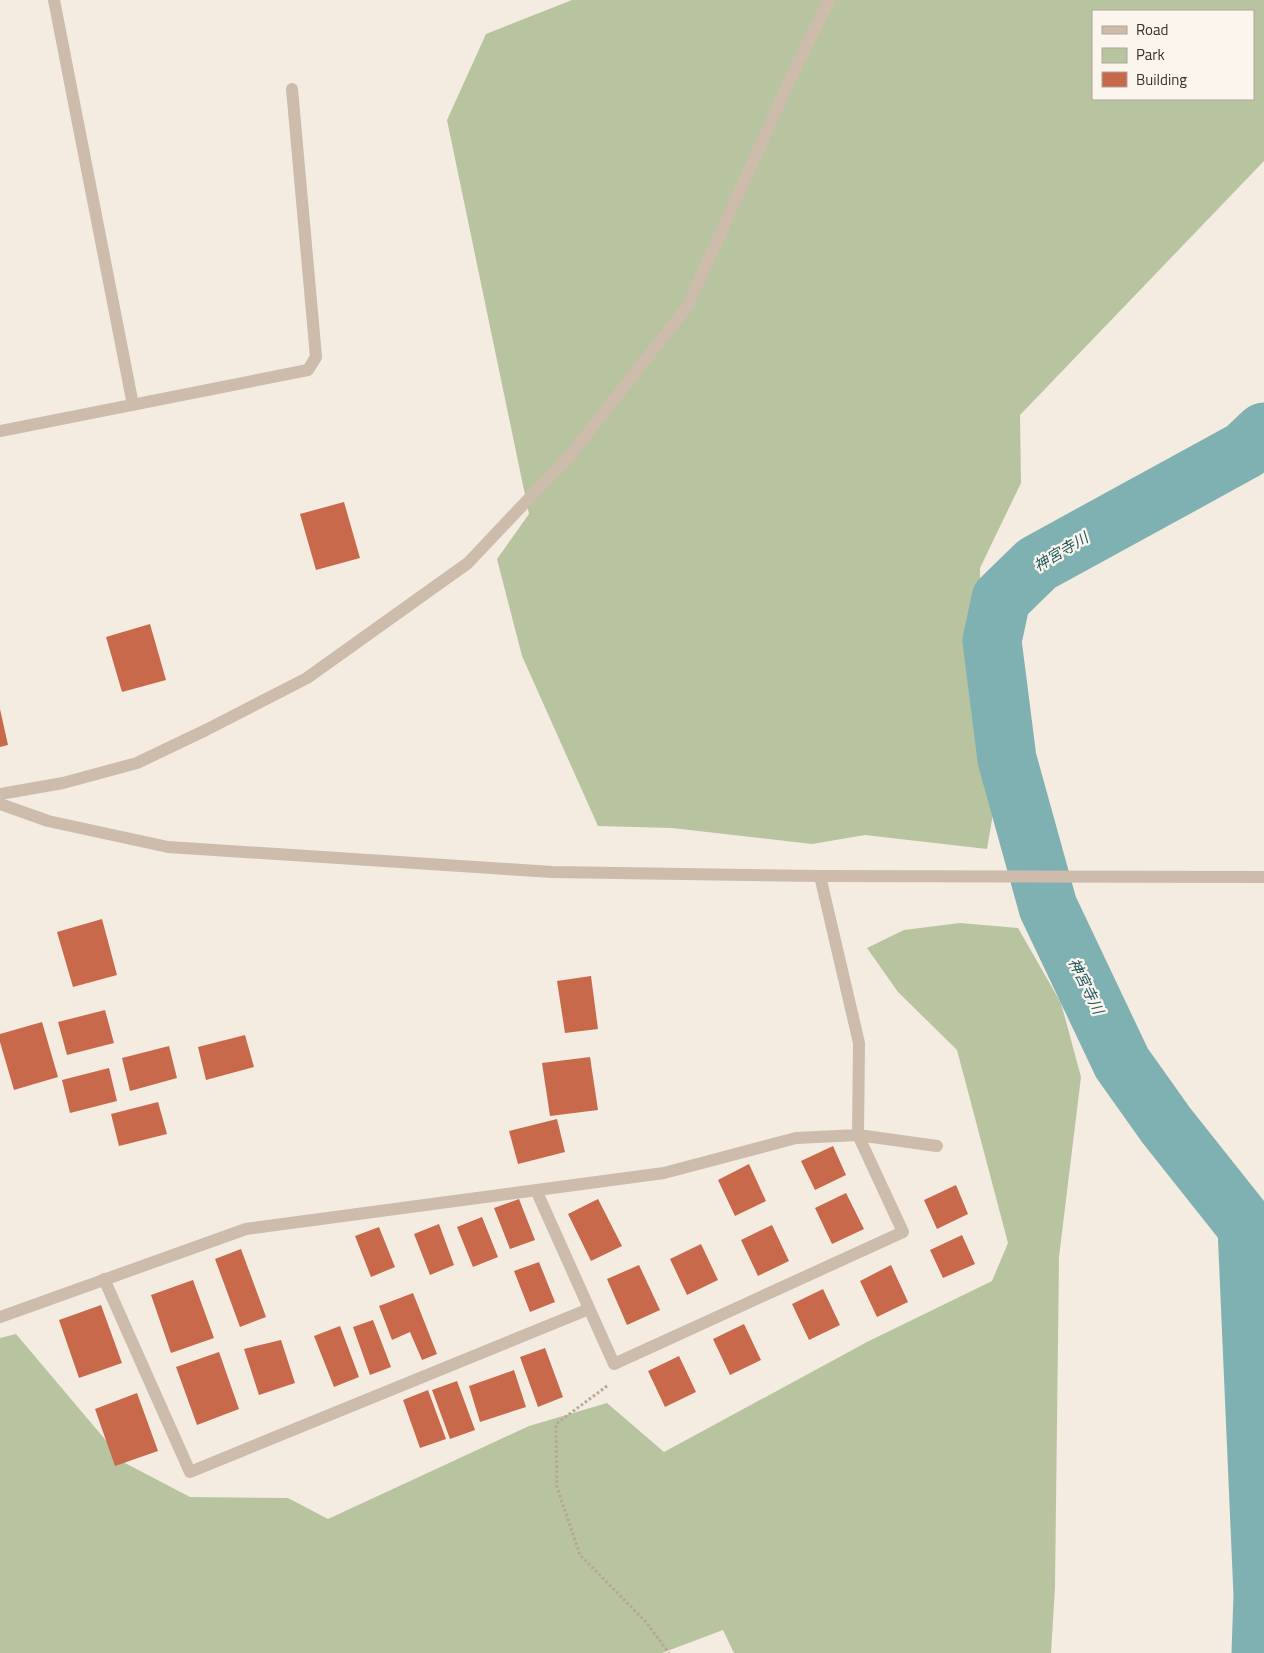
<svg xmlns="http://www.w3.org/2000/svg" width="1264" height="1653" font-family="'Titillium Web','Noto Sans JP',sans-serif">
<rect width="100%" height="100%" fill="#f4ebe1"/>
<!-- green -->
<path fill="#b8c4a0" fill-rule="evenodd" d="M572,0H1264V161L1020,415L1021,483L980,568L979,670L1005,743L987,849L865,835L812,844L672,828L598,826L522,656L497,559L529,514L447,120L486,34ZM1093,11H1253V99H1093Z
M960,923L1018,928L1061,1003L1081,1077L1059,1257L1055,1587L1051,1653H734L723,1630L662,1653H0V1338L16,1334L125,1463L190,1497L288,1498L328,1519L529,1426L607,1403L664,1452L867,1342L992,1281L1008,1243L957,1050L898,992L867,948L904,930Z"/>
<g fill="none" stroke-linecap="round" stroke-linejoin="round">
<!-- river -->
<path stroke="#7fb0b2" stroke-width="59" d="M1261,1653L1263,1595L1247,1227L1166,1125L1122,1063L1048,907L1007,759L992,641L1001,599L1037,564L1245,450L1264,432"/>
</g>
<!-- building -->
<path fill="#c8694b" d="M344,502L360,558L316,570L300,514Z
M150,624L166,680L122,692L106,637Z
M0,709L8,745L0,747Z
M102,919L117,975L73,987L57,932Z
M591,976L598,1029L565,1033L557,981Z
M105,1010L114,1043L67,1055L58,1022Z
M42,1022L58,1077L14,1090L0,1042V1034Z
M245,1035L254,1067L206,1080L198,1047Z
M169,1046L177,1078L130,1091L122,1058Z
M590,1057L598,1110L550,1116L542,1063Z
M109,1068L117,1101L70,1113L62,1080Z
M158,1102L167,1134L119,1146L111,1114Z
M557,1119L565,1152L518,1164L509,1131Z
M833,1146L846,1175L815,1190L801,1161Z
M749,1164L766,1201L735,1216L718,1180Z
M956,1185L968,1214L937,1229L924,1200Z
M846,1193L864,1229L832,1244L815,1208Z
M519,1199L535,1240L510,1249L494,1208Z
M598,1199L622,1246L591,1261L568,1214Z
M482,1217L498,1257L473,1267L457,1227Z
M439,1224L454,1265L430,1275L414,1234Z
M772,1225L789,1261L758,1276L741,1240Z
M379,1227L395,1267L371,1277L355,1236Z
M962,1235L975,1264L943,1278L930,1250Z
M701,1244L718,1280L687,1295L670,1259Z
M241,1249L266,1317L240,1327L215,1259Z
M539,1262L555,1302L530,1312L514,1271Z
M639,1265L660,1310L627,1325L607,1279Z
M891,1265L908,1302L877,1317L860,1281Z
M193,1280L214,1338L171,1353L151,1295Z
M823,1289L840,1325L809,1340L792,1304Z
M413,1293L437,1354L422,1360L410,1332L392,1340L379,1306Z
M101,1305L122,1363L79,1378L59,1320Z
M373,1320L391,1367L370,1375L353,1327Z
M744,1324L761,1360L730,1375L713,1339Z
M340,1326L359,1377L334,1387L314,1336Z
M281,1340L295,1383L259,1395L244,1349Z
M545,1348L563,1397L538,1407L520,1357Z
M219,1352L239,1409L197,1425L176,1367Z
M679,1356L696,1392L665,1407L648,1371Z
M514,1370L526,1407L480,1422L469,1386Z
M457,1381L475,1430L450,1439L432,1390Z
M428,1390L446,1439L420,1448L403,1400Z
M137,1393L158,1451L115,1466L95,1409Z"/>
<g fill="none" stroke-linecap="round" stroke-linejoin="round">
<!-- path -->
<path stroke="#b9a596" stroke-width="3" stroke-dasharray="2.5 2.5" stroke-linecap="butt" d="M607,1386L556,1424L557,1487L580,1555L645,1621L669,1653"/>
<!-- minor -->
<path stroke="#cdbbac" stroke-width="12" d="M54,0L133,405
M0,431L308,370L316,357L292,89
M0,794L63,783L137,763L206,730L307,678L468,563L572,453L687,307L800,58L829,0
M536,1190L614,1364L903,1232L858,1135L859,1043L820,876
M104,1279L190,1472L589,1309
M0,1317L246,1229L664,1173L796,1138L858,1135L937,1146"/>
<!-- tertiary -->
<path stroke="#cdbbac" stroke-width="12" d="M0,804L48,821L168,847L552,872L820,876L1264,877"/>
</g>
<g text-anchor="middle" stroke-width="4.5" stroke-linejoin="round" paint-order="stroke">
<!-- water labels -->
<g font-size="15" font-style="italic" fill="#1f5a5e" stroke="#fbf5ee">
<text transform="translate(1061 552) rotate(-31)" y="5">神宮寺川</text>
<text transform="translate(1086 986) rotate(64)" y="5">神宮寺川</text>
</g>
</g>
<!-- legend -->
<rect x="1092" y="10" width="162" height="90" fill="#fbf5ee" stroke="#aea6a0"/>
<rect x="1102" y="26" width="25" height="8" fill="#cdbbac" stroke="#aea6a0"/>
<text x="1136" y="35" font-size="15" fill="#3b302b">Road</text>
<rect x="1102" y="48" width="25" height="15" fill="#b8c4a0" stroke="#aea6a0"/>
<text x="1136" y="60" font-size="15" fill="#3b302b">Park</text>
<rect x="1102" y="72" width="25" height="15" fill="#c8694b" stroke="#aea6a0"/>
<text x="1136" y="85" font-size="15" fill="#3b302b">Building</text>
</svg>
